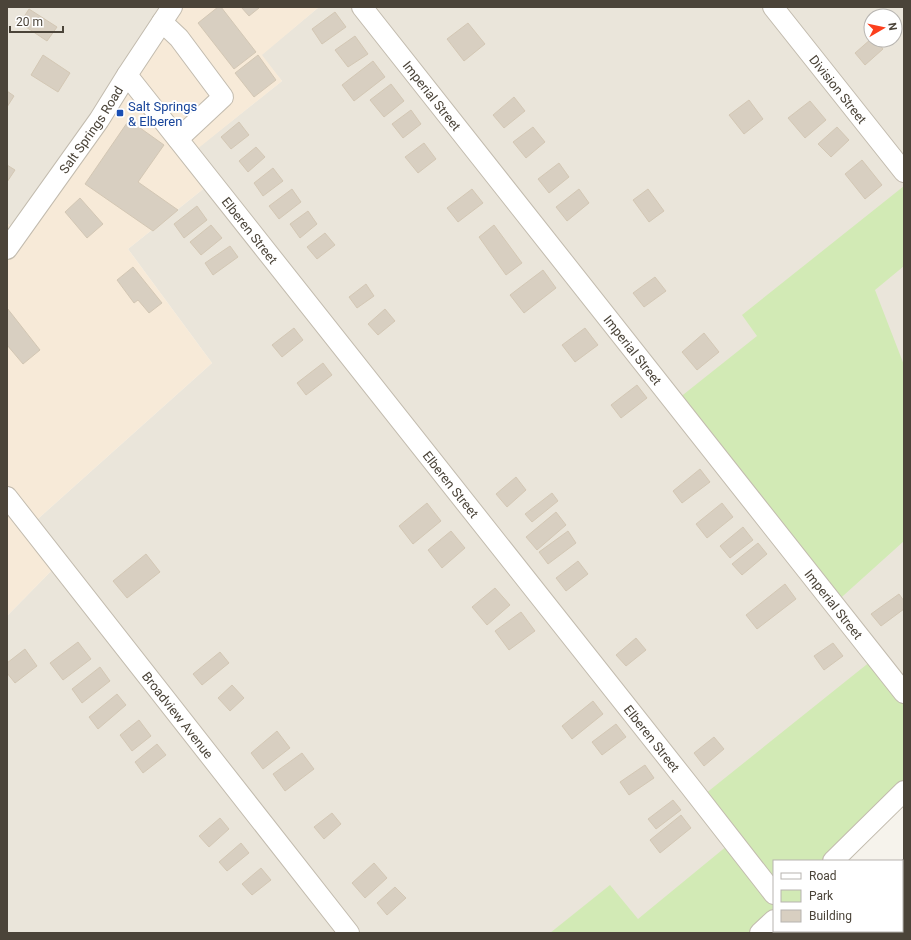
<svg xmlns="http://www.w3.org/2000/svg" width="911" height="940" font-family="Roboto,sans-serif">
<rect width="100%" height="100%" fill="#f6f3ec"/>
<!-- residential -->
<path fill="#eae5da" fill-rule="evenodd" d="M7,7H172L19,233L7,223Z
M319,7H904V791L774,861L760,933H7V616L59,563L30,526L212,363L128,249L212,182L190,154L282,81L261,55ZM871,16H895V40H871Z"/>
<!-- commercial -->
<path fill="#f7ead8" d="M172,7H319L262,55L282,81L191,154L212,182L128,249L212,363L30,526L59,563L7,616V223L18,232Z"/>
<!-- green -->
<path fill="#d2eab5" d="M904,186V266L875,290L904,365V541L834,604L674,402L757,336L742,315Z
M876,657L904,693V791L833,861H774V920L760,933H550L610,885L638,919L733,841L700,798Z"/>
<!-- building -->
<path fill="#d8cfc1" stroke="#d3c7b4" d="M218,7H221L256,52L234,69L198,23Z
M241,7H257L259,8L249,16Z
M29,9L57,27L47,41L20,23Z
M335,12L346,27L322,44L312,29Z
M468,23L485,44L464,61L447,39Z
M355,36L368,54L348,67L335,50Z
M871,39V40H876L883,49L865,65L855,53Z
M43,55L70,73L58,92L31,75Z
M258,55L276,80L254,97L235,73Z
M373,61L385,77L354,101L342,85Z
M391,84L404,101L384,117L370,100Z
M7,91L14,96L7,107Z
M514,97L525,111L504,128L493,115Z
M749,100L763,119L744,134L729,115Z
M810,101L826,120L805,138L788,118Z
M411,110L421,124L403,138L392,124Z
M129,120L164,145L138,182L178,210L153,231L85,184Z
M239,122L249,135L231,149L221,137Z
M533,127L545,142L526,158L513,142Z
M837,127L849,140L831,157L818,144Z
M424,143L436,159L418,173L405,157Z
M256,147L265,157L248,172L239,161Z
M862,160L882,185L865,199L845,174Z
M559,163L569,177L549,193L538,179Z
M7,165L15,170L7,182Z
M273,168L283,181L263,196L254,183Z
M292,189L301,202L279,219L269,206Z
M472,189L483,203L458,222L447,208Z
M579,189L589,203L567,221L556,207Z
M648,189L664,211L649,222L633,200Z
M80,198L103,224L87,238L65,212Z
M197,206L207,220L184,238L174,224Z
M308,211L317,224L300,238L290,224Z
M211,225L222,238L201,255L190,242Z
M494,225L522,263L506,275L479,237Z
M325,233L335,245L317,259L307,247Z
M230,246L238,257L213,275L205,263Z
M133,267L162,303L149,313L138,300L134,303L117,280Z
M543,270L556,288L524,313L510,295Z
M655,277L666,291L644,307L633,293Z
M366,284L374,296L357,308L349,297Z
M7,308L40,350L23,364L7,345Z
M385,309L395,321L378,335L368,324Z
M294,328L303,340L282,357L272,345Z
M585,328L598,345L575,362L562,345Z
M704,333L719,352L697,370L682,352Z
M323,363L332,375L306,395L297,383Z
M637,385L647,398L621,418L611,405Z
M700,469L710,482L682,503L673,491Z
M516,477L526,490L507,507L496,494Z
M552,493L558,501L532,522L525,514Z
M427,503L441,521L413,544L399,526Z
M722,503L733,517L707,538L696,524Z
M556,512L566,525L537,550L526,537Z
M743,527L753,540L730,558L720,546Z
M451,531L465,548L442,568L428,550Z
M568,531L576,543L548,564L539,552Z
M758,543L767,554L742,575L732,564Z
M146,554L160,572L127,598L113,581Z
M578,561L588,574L566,591L556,578Z
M785,584L796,599L757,629L746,615Z
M495,588L510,605L487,625L472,607Z
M899,594L904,601V609L881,626L871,614Z
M521,612L535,631L509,650L495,631Z
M636,638L646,650L626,666L616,655Z
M78,642L91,659L63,680L50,663Z
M833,643L843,656L824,670L814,656Z
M25,649L37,666L15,683L7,673V663Z
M220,652L229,663L202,685L193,674Z
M100,667L110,681L82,703L72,689Z
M232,685L244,698L230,711L218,698Z
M117,694L126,705L98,729L89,717Z
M593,701L603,714L572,739L562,726Z
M139,720L151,736L132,751L120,735Z
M616,724L626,737L602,755L592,742Z
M277,731L290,748L263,769L251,753Z
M714,737L724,749L704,766L694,753Z
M157,744L166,755L143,773L135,762Z
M302,753L314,769L285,791L273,774Z
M645,765L654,778L629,795L620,782Z
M673,800L681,810L656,829L648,819Z
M332,813L341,824L324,839L314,827Z
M681,815L691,828L660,853L650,840Z
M220,818L229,829L209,847L199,836Z
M241,843L249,853L227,871L219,862Z
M374,863L387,878L365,898L352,883Z
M261,868L271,880L252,895L242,884Z
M395,887L406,898L387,915L377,903Z"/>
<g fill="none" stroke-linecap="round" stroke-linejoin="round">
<!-- minor casing -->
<g stroke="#c2bbae" stroke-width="22">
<g id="minor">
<path id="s1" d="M362,7L904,693"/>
<path id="s2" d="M773,7L904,172"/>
<path d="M162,22L179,38L223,97L178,139"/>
<path id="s3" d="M127,75L689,785L774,894"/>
<path id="s4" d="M7,249L99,120L127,75L172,7"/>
<path id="s5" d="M7,497L349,933"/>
<path d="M833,861L904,791"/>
<path d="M760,933L774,920"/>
</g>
</g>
<!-- minor -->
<use href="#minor" stroke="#fff" stroke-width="20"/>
<!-- rail casing -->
<g stroke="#9a9a9a" stroke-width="4.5">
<path id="rail" d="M902,863L904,861
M902,896L904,894
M902,915L904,913
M831,933L833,931
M865,933L867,931
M884,933L886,931
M900,933L902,931"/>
</g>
<!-- rail -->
<use href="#rail" stroke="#fff" stroke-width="3" stroke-dasharray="9" stroke-linecap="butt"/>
</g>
<!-- markers -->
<rect fill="#1a4fb4" stroke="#fff" stroke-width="1.5" x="116" y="109" width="8" height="8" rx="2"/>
<g text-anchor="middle" stroke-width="4" stroke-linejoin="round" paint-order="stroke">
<!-- street labels -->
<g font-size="13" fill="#4b4439" stroke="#fff">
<text dy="5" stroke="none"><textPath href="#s2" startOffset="105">Division Street</textPath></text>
<text dy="5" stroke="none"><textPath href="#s1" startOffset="113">Imperial Street</textPath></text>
<text dy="5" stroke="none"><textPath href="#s4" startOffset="146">Salt Springs Road</textPath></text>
<text dy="5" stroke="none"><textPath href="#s3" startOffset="198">Elberen Street</textPath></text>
<text dy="5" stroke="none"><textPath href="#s1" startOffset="437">Imperial Street</textPath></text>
<text dy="5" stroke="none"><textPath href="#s3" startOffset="522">Elberen Street</textPath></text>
<text dy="5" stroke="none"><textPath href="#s1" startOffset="761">Imperial Street</textPath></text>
<text dy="5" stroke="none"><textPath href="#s5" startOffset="277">Broadview Avenue</textPath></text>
<text dy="5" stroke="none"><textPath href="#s3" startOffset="846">Elberen Street</textPath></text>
</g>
<!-- transit labels -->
<g font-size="13" fill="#164399" stroke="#fff" text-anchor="start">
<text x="128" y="111">Salt Springs<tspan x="128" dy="15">&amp; Elberen</tspan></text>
</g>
</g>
<!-- border -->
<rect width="911" height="940" fill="none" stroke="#4b4439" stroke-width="16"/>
<!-- legend -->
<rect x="773" y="860" width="130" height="72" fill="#ffffff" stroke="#b7b4b0"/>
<rect x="781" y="873" width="20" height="6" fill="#ffffff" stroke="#b7b4b0"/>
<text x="809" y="880" font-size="12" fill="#4b4439">Road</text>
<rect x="781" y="890" width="20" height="12" fill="#d2eab5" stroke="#b7b4b0"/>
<text x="809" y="900" font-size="12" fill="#4b4439">Park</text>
<rect x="781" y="910" width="20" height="12" fill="#d8cfc1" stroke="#b7b4b0"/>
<text x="809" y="920" font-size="12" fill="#4b4439">Building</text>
<!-- north arrow -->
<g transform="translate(883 28) rotate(81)"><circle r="19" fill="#ffffff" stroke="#b7b4b0"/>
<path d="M0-3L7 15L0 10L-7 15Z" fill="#fc3f1d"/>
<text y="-6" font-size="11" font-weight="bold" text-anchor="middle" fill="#4b4439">N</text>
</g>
<!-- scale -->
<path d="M10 26v6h53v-6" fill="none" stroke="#4b4439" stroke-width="2"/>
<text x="16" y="26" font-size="12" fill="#4b4439" stroke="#ffffff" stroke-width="3" paint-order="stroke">20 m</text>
</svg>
